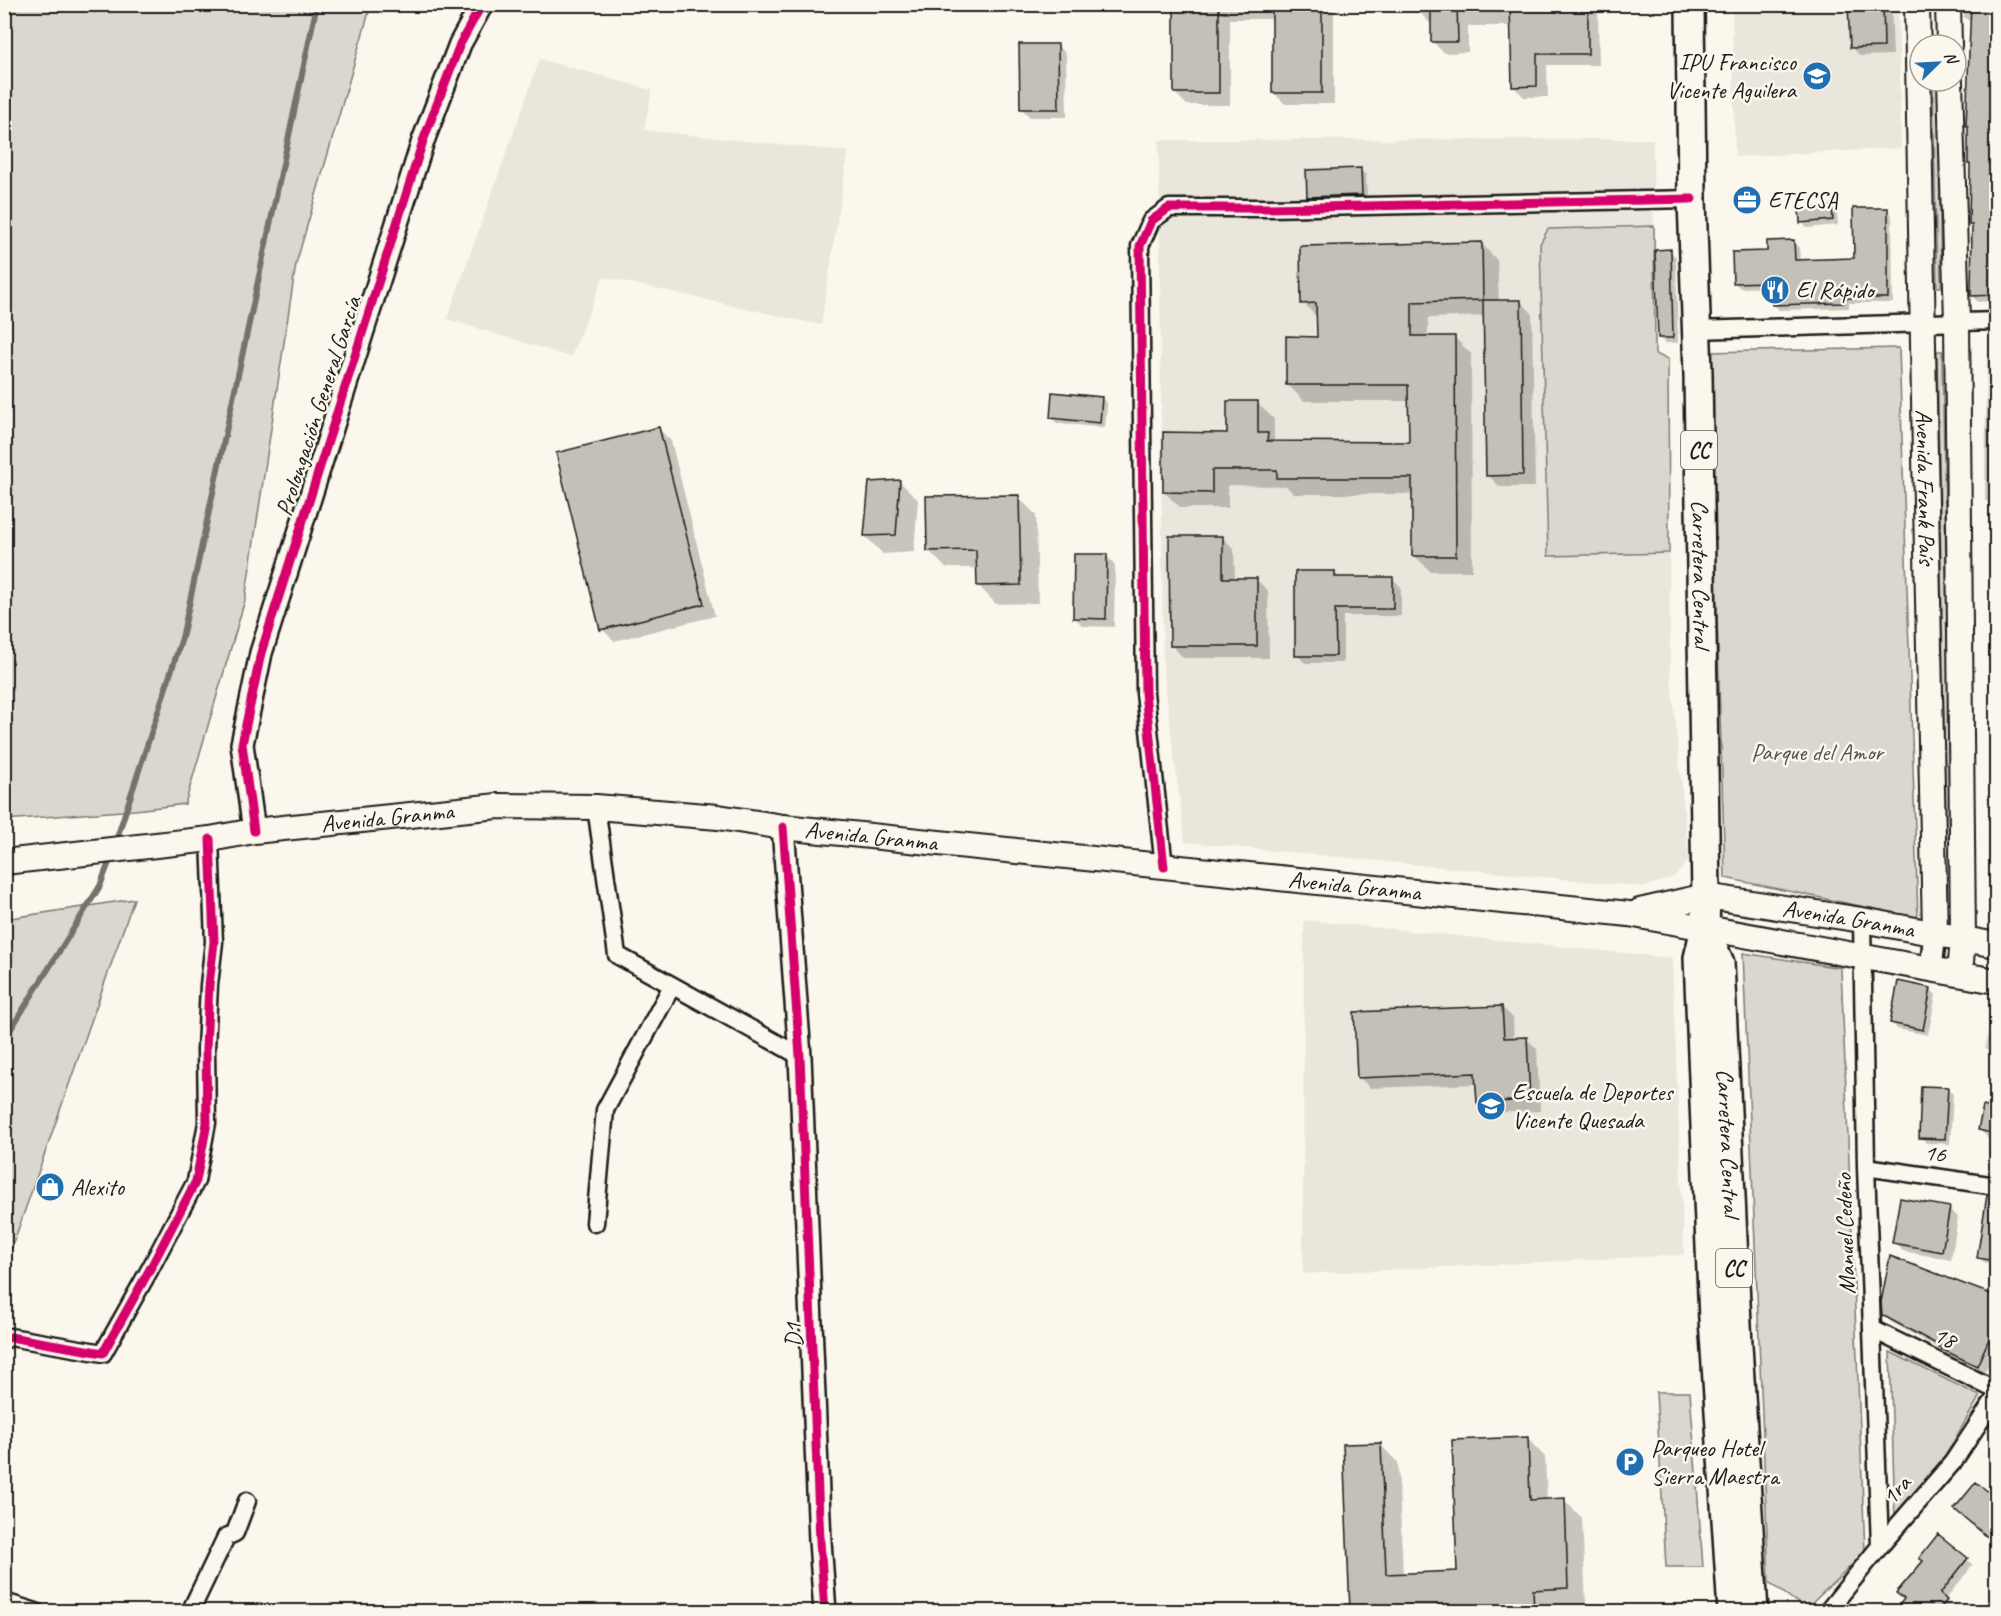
<svg xmlns="http://www.w3.org/2000/svg" width="2001" height="1616" font-family="Caveat,sans-serif">
<rect width="100%" height="100%" fill="#fbf7ec"/>
<filter id="ink" filterUnits="userSpaceOnUse"><feTurbulence type="fractalNoise" baseFrequency=".0167" numOctaves="2"/><feDisplacementMap in="SourceGraphic" scale="12" xChannelSelector="R" yChannelSelector="G"/><feConvolveMatrix kernelMatrix="1 2 1 2 8 2 1 2 1" color-interpolation-filters="sRGB"/></filter>
<g filter="url(#ink)">
<!-- built -->
<path fill="#eae6dc" d="M1732,5H1898L1901,148L1735,157Z
M540,59L652,90L644,130L848,152L821,325L603,277L571,357L447,319Z
M1653,139L1655,354L1668,359L1670,668L1689,861L1674,877L1645,887L1185,842L1163,669L1159,140Z
M1304,920L1672,958L1684,1255L1303,1274Z"/>
<!-- green -->
<path fill="#dad7ce" stroke="#7b7a75" stroke-width="1.5" d="M4,5H371L296,264L245,600L185,804L135,810L5,820Z
M1933,81H1938L1941,287H1937Z
M1654,226L1655,354L1668,359L1669,553L1548,556L1540,244L1548,229Z
M1899,348L1918,918L1725,878L1709,352Z
M1937,351H1942L1951,837H1946Z
M134,899L5,1267V919Z
M1743,953L1841,968L1865,1552L1806,1609L1769,1582Z
M1890,1352L1980,1396L1944,1458L1895,1521Z
M1656,1392H1690L1703,1567H1666Z"/>
<!-- shadow -->
<path fill="#0003" d="M1126,4H1334V104H1285L1273,92V19H1230V105H1187L1175,93V6Z
M1421,4H1598L1599,65H1547L1548,97H1524L1513,86L1512,26H1468V52L1444,53L1433,42V26L1421,14Z
M1850,4H1891L1893,55L1860,56L1851,47Z
M1964,4H1996V301L1978,302L1972,296L1974,227L1971,224L1972,166L1969,163L1972,23L1964,17Z
M1057,45L1066,54L1067,117H1030L1021,108Z
M1360,170L1366,175L1367,200L1314,202L1308,196Z
M1831,207L1837,213L1838,225L1807,228L1802,222Z
M1887,210L1892,215L1893,303H1849V308L1779,310L1773,304L1772,287L1740,288L1735,283L1769,253L1793,241L1799,247L1800,262L1856,259Z
M1481,243L1497,260L1499,301H1520L1532,313L1535,487H1500L1488,475L1485,316L1428,318V338H1455L1471,354L1472,571H1430L1414,555L1413,494H1294L1286,486L1228,485V508H1181L1164,492L1229,434L1257,403L1274,419V441L1276,443H1410V401H1304L1288,385L1318,338V318L1303,303Z
M1670,251L1676,257L1678,343H1665L1659,338Z
M1987,358H1996V509H1994L1985,500Z
M1102,398L1107,404L1105,428L1057,423L1051,417Z
M659,429L671,441L715,616L614,641L602,629Z
M900,482L918,500L914,552L883,554L865,536Z
M1018,497L1036,515L1038,603L996,604L978,585V568H946L928,550Z
M1222,537L1234,549L1235,579H1256L1268,591L1269,658H1184L1172,646Z
M1107,556L1115,565L1114,627L1083,626L1074,617Z
M1335,573L1341,579H1393L1401,587V616H1343V663H1305L1297,655Z
M1994,644H1996V832L1991,827Z
M1930,989L1936,995L1928,1035L1897,1029L1892,1023Z
M1502,1007L1513,1018L1514,1039L1526,1038L1537,1049L1540,1111L1489,1113L1478,1102L1477,1084L1370,1088L1359,1077Z
M1990,1023L1996,1024V1057L1985,1048Z
M1947,1089L1953,1094L1950,1144L1926,1143L1921,1137Z
M1984,1108L1996,1110V1139L1988,1138L1979,1129Z
M1949,1209L1958,1217L1951,1260L1903,1251L1894,1242Z
M1986,1214L1996,1216V1265L1985,1263L1979,1257Z
M1891,1258L1996,1297V1346L1985,1372L1948,1356L1942,1350L1891,1322L1883,1314Z
M1527,1438L1545,1457L1547,1500H1564L1582,1518L1586,1606L1550,1607L1551,1612H1351L1345,1446L1380,1444L1398,1463L1403,1575L1459,1573Z
M1976,1484L1996,1500V1544L1965,1518Z
M1938,1536L1973,1565L1945,1600L1952,1606L1948,1612H1896L1905,1600Z"/>
<g fill="none" stroke-linecap="round" stroke-linejoin="round">
<!-- stream -->
<path stroke="#74726e" stroke-width="6" d="M115,844L182,638L317,4
M4,1040L100,886L111,857"/>
</g>
<!-- building -->
<path fill="#c3c0b8" stroke="#1c1c1c" stroke-width="1.5" d="M1174,4H1219V93H1174Z
M1272,4H1322V93H1272Z
M1431,4H1457L1458,42H1431Z
M1510,4H1588V54H1537V86L1512,87Z
M1848,4H1883L1884,47L1850,48Z
M1971,4H1996L1993,171H1996V295L1971,296L1972,225H1969L1970,164H1968V126H1966Z
M1019,44H1058L1059,109H1020Z
M1361,168L1362,195L1307,197L1306,170Z
M1832,206L1833,220L1800,223L1799,209Z
M1853,208H1888V298H1844V303L1772,305L1770,282L1733,283L1732,252L1767,251V241L1794,240L1795,260L1854,258Z
M1482,242L1483,300L1412,302V336H1455L1456,556H1412V478H1277V470H1212V493L1163,492V432L1227,433V401H1258V433H1268L1267,441L1409,442L1408,385H1286V336L1317,337L1316,303L1301,304L1300,246Z
M1671,249L1673,338H1658L1655,250Z
M1483,300H1521L1523,475L1486,476Z
M1052,392L1102,397L1100,423L1050,418Z
M659,427L704,604L600,630L556,453Z
M900,480L896,535L864,536L869,482Z
M1019,495L1021,585L977,586L976,550L927,551L926,496Z
M1169,536H1223V578H1257V646H1170Z
M1074,554H1107L1106,619L1073,618Z
M1295,571H1335V577H1393V609H1335L1336,656H1295Z
M1898,981L1931,988L1923,1030L1890,1023Z
M1502,1006L1504,1038L1527,1037L1530,1100L1477,1103L1475,1073L1357,1078L1354,1012Z
M1921,1086L1948,1087L1945,1139L1919,1138Z
M1983,1106L1996,1109V1134L1978,1130Z
M1987,1195L1996,1196V1261L1977,1258Z
M1900,1198L1950,1207L1942,1252L1892,1243Z
M1890,1256L1996,1296V1323L1977,1366L1939,1348L1940,1346L1882,1315L1881,1302Z
M1528,1437L1530,1500L1565,1498L1568,1588L1533,1590L1534,1611H1350L1343,1444L1381,1443L1386,1574L1457,1571L1452,1440Z
M1976,1482L1996,1498V1544L1954,1509Z
M1938,1534L1968,1558L1940,1594L1947,1600L1938,1611H1894L1904,1599L1896,1593L1923,1561L1919,1558Z"/>
<g fill="none" stroke-linecap="round" stroke-linejoin="round">
<!-- minor casing -->
<g stroke="#1c1c1c" stroke-width="21">
<path id="minor" d="M1696,330L1996,321
M596,807L617,955L800,1056
M1164,867L1145,693L1140,246L1151,221L1169,208H1269L1692,199
M1862,920L1866,1167L1880,1546
M1866,1167L1996,1186
M595,1223L605,1110L672,986
M1872,1329L1996,1390
M4,1340L10,1337L103,1353L150,1269L196,1181L207,1123L206,1049L209,985L214,942L210,839
M4,1602L36,1612
M190,1612L226,1537L235,1533L247,1501
M1827,1612L1880,1546L1953,1462L1996,1397"/>
</g>
<!-- tertiary casing -->
<g stroke="#1c1c1c" stroke-width="26">
<path id="tertiary" d="M783,827L800,1056L820,1541L825,1612
M254,831L242,744L261,653L423,141L460,44L482,4
M1931,969L1935,933"/>
</g>
<!-- secondary casing -->
<g stroke="#1c1c1c" stroke-width="28">
<g id="secondary">
<path id="s1" d="M1917,4C1921,314 1929,623 1935,933"/>
<path d="M1948,4L1949,45"/>
<path d="M1950,81L1957,321L1963,938L1960,974"/>
<path id="s2" d="M4,862L210,839L254,831L498,806L596,807L718,817L783,827L1629,914L1996,981"/>
<path id="s3" d="M1640,911L1706,896L1862,920L1996,945"/>
</g>
</g>
<!-- trunk casing -->
<g stroke="#1c1c1c" stroke-width="32">
<g id="trunk">
<path id="s4" d="M1690,4L1692,199L1698,374L1706,896L1705,928L1698,958L1713,1319L1732,1612"/>
<path id="s5" d="M1705,928L1720,963L1738,1345L1754,1612"/>
</g>
</g>
<!-- minor -->
<use href="#minor" stroke="#fbf7ec" stroke-width="16"/>
<!-- tertiary -->
<use href="#tertiary" stroke="#fbf7ec" stroke-width="21"/>
<!-- secondary -->
<use href="#secondary" stroke="#fbf7ec" stroke-width="24"/>
<!-- trunk -->
<use href="#trunk" stroke="#fbf7ec" stroke-width="27"/>
<!-- cycleway casing -->
<g stroke="#fbf7ec" stroke-width="13">
<path id="cycleway" d="M783,827L800,1056L820,1541L825,1612
M254,831L242,744L261,653L423,141L460,44L482,4
M1164,867L1145,693L1140,246L1151,221L1169,208H1269L1692,199
M4,1340L10,1337L103,1353L150,1269L196,1181L207,1123L206,1049L209,985L214,942L210,839"/>
</g>
<!-- cycleway -->
<use href="#cycleway" stroke="#d6006c" stroke-width="9"/>
</g>
</g>
<!-- icons -->
<defs>
<g id="school-disc" transform="scale(1.5)"><circle r="9.5" fill="#1f6fb2" stroke="#fbf7ec"/><path d="M0-5L7-2L0 1L-7-2ZM-4 1L0 2.5L4 1V4Q0 6-4 4Z" fill="#fff"/></g>
<g id="office-disc" transform="scale(1.5)"><circle r="9.5" fill="#1f6fb2" stroke="#fbf7ec"/><path d="M-6-3h4V-5.5h4V-3h4V5H-6ZM-1-4.5V-3h2v-1.5ZM-6 0V1H6V0Z" fill="#fff"/></g>
<g id="restaurant-disc" transform="scale(1.5)"><circle r="9.5" fill="#1f6fb2" stroke="#fbf7ec"/><path d="M-5-6h1v4h1v-4h1v4h1v-4h1v5L-1.5 .5V6h-2V.5L-5-1ZM5-6V6H3V1.5H1.5Q1.5-4 5-6Z" fill="#fff"/></g>
<g id="shop-disc" transform="scale(1.5)"><circle r="9.5" fill="#1f6fb2" stroke="#fbf7ec"/><path d="M-5-2.5h2.3a2.7 3.5 0 0 1 5.4 0H5L5.5 6h-11ZM-1.5-2.5h3a1.5 2.3 0 0 0-3 0Z" fill="#fff"/></g>
<g id="parking-disc" transform="scale(1.5)"><circle r="9.5" fill="#1f6fb2" stroke="#fbf7ec"/><path d="M-3.5-5.5H1a3.5 3.5 0 0 1 0 7H-1V5.5H-3.5ZM-1-3.4V-.6H.8a1.4 1.4 0 0 0 0-2.8Z" fill="#fff"/></g>
</defs>
<g fill-rule="evenodd">
<use href="#school-disc" x="1817" y="76"/>
<use href="#office-disc" x="1747" y="200"/>
<use href="#restaurant-disc" x="1775" y="290"/>
<use href="#school-disc" x="1491" y="1106"/>
<use href="#shop-disc" x="50" y="1187"/>
<use href="#parking-disc" x="1630" y="1462"/>
</g>
<g text-anchor="middle" stroke-width="5" stroke-linejoin="round" paint-order="stroke">
<!-- shield labels -->
<g fill="#fbf7ec" stroke="#5f5e5a" stroke-width="1.5">
<rect x="1681" y="431" width="36" height="38" rx="4.5"/>
<rect x="1716" y="1249" width="36" height="38" rx="4.5"/>
</g>
<g font-size="22" font-weight="bold" fill="#1c1c1c">
<text x="1699" y="458">CC</text>
<text x="1734" y="1276">CC</text>
</g>
<!-- poi labels -->
<g font-size="24" fill="#1c1c1c" stroke="#fbf7ec" text-anchor="start">
<text x="1796" y="70" text-anchor="end">IPU Francisco<tspan x="1796" dy="28">Vicente Aguilera</tspan></text>
<text x="1768" y="208">ETECSA</text>
<text x="1796" y="298">El Rápido</text>
<text x="1512" y="1100">Escuela de Deportes<tspan x="1512" dy="28">Vicente Quesada</tspan></text>
<text x="71" y="1195">Alexito</text>
<text x="1651" y="1456">Parqueo Hotel<tspan x="1651" dy="28">Sierra Maestra</tspan></text>
</g>
<!-- street labels -->
<g font-size="24" fill="#1c1c1c" stroke="#fbf7ec">
<text transform="translate(318 406) rotate(-72)" y="8">Prolongación General García</text>
<text dy="8" stroke="none"><textPath href="#s1" startOffset="483">Avenida Frank País</textPath></text>
<text dy="8" stroke="none"><textPath href="#s4" startOffset="570">Carretera Central</textPath></text>
<text dy="8" stroke="none"><textPath href="#s2" startOffset="386">Avenida Granma</textPath></text>
<text dy="8" stroke="none"><textPath href="#s2" startOffset="872">Avenida Granma</textPath></text>
<text dy="8" stroke="none"><textPath href="#s2" startOffset="1358">Avenida Granma</textPath></text>
<text dy="8" stroke="none"><textPath href="#s3" startOffset="212">Avenida Granma</textPath></text>
<text dy="8" stroke="none"><textPath href="#s5" startOffset="218">Carretera Central</textPath></text>
<text transform="translate(1935 1153) rotate(8)" y="8">16</text>
<text transform="translate(1845 1234) rotate(-92)" y="8">Manuel Cedeño</text>
<text transform="translate(793 1335) rotate(-93)" y="8">D1</text>
<text transform="translate(1945 1337) rotate(26)" y="8">18</text>
<text transform="translate(1896 1490) rotate(-49)" y="8">1ra</text>
</g>
<!-- park labels -->
<g font-size="24" fill="#555451" stroke="#fbf7ec">
<text x="1817" y="760">Parque del Amor</text>
</g>
</g>
<!-- margin -->
<rect width="2001" height="1616" fill="none" stroke="#fbf7ec" stroke-width="24"/>
<rect x="12" y="12" width="1977" height="1592" fill="none" stroke="#1c1c1c" stroke-width="2" filter="url(#ink)"/>
<!-- north arrow -->
<g transform="translate(1938 63) rotate(66)"><circle r="28" fill="#fbf7ec" stroke="#a29f99" stroke-width="1.5"/>
<path d="M0-4.5L10 22L0 15L-10 22Z" fill="#1f6fb2"/>
<text y="-9" font-size="16" font-weight="bold" text-anchor="middle" fill="#1c1c1c">N</text>
</g>
</svg>
